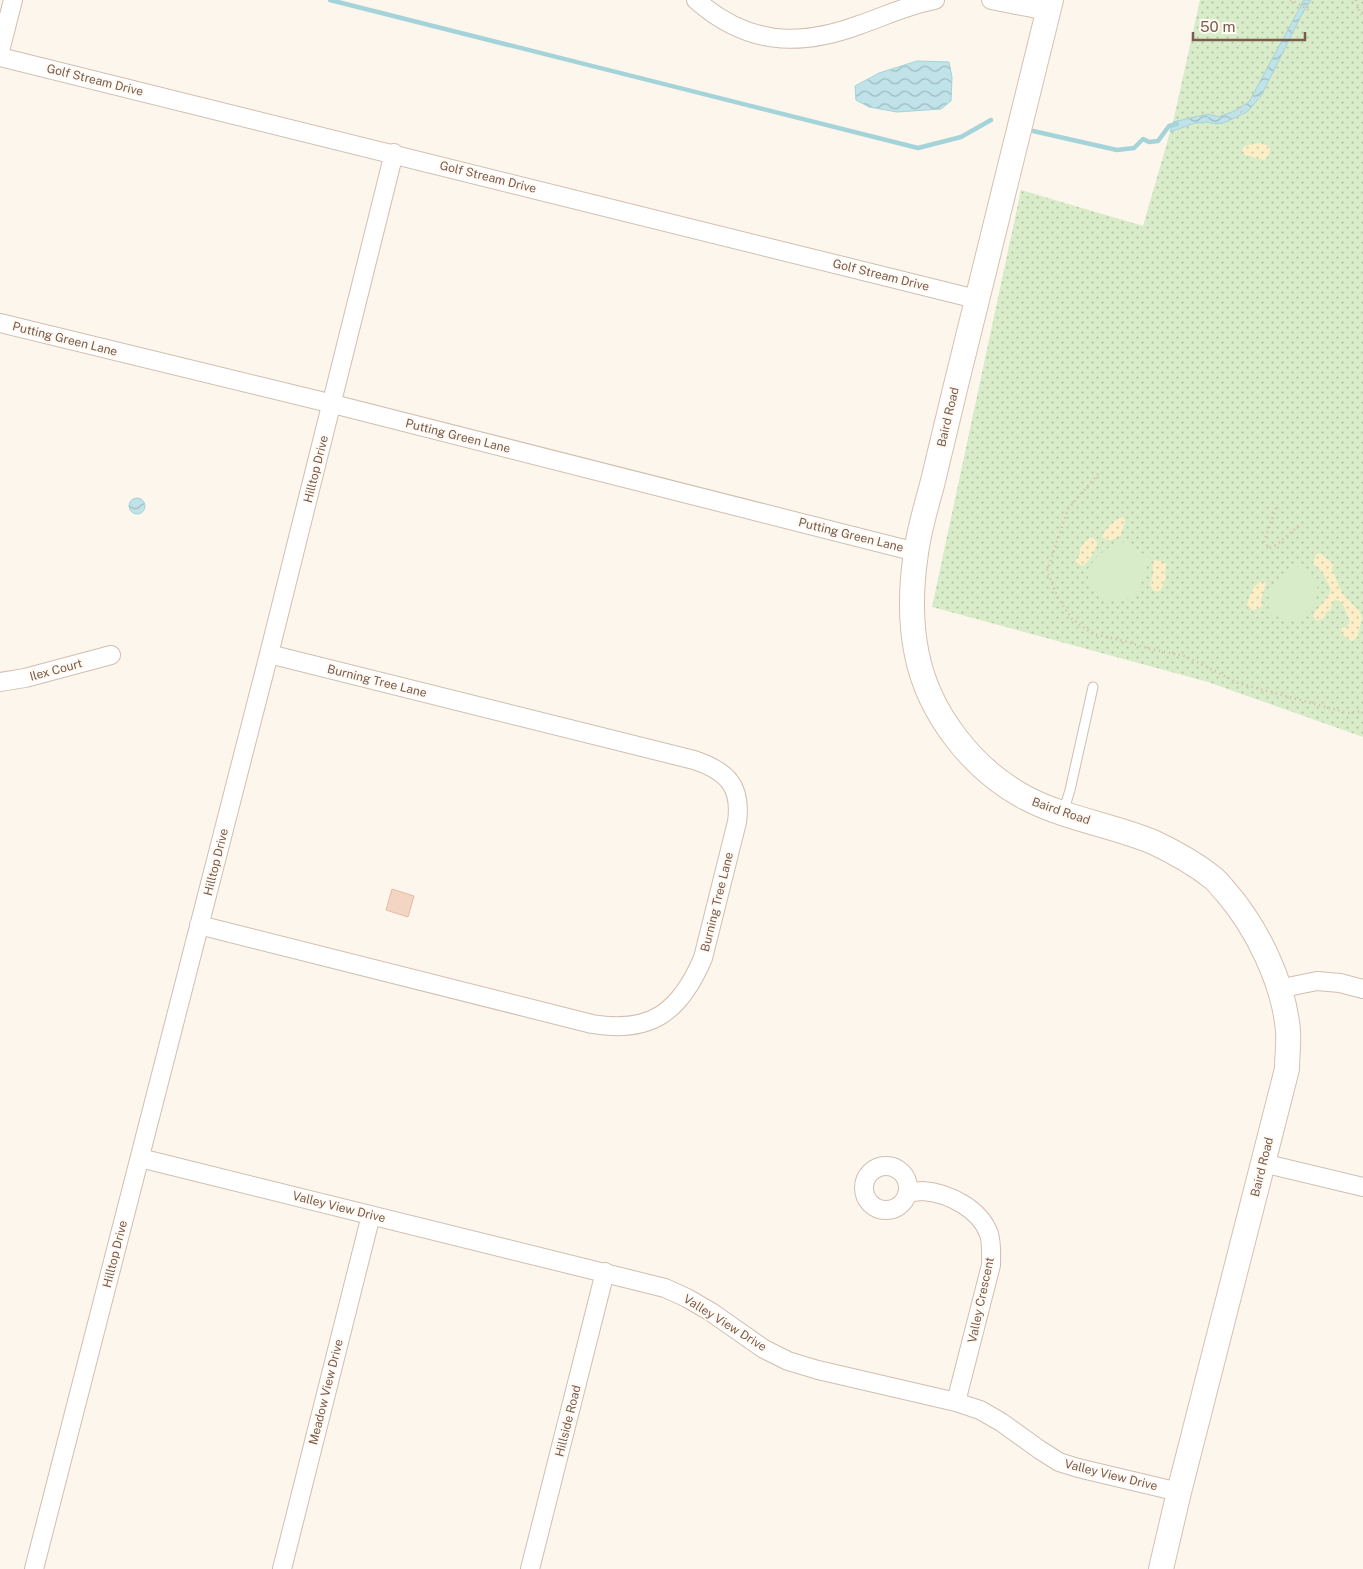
<svg xmlns="http://www.w3.org/2000/svg" width="1363" height="1569" font-family="'Public Sans',sans-serif">
<defs>
<pattern id="grass-dots" width="8" height="8" patternUnits="userSpaceOnUse" patternTransform="scale(1.25)"><rect width="8" height="8" fill="#d8ecc9"/><path d="M2 2h.1M6 6h.1" fill="none" stroke="#b4c2a5" stroke-width="1.8" stroke-linecap="round"/></pattern>
<pattern id="sand-dots" width="8" height="8" patternUnits="userSpaceOnUse" patternTransform="scale(1.25)"><rect width="8" height="8" fill="#fcefc7"/><path d="M2 2h.1M6 6h.1" fill="none" stroke="#d1c5a4" stroke-width="1.8" stroke-linecap="round"/></pattern>
<pattern id="water-waves" width="16" height="10" patternUnits="userSpaceOnUse" patternTransform="scale(1.25)"><rect width="16" height="10" fill="#bfe3e8"/><path d="M0 5q4-4 8 0t8 0" fill="none" stroke="#a0bbbe"/></pattern>
</defs>
<rect width="100%" height="100%" fill="#fdf6ec"/>
<!-- grass -->
<path fill="url(#grass-dots)" d="M1200,0H1363V737L1208,682L932,607L1021,190L1143,226L1173,122Z"/>
<!-- sand -->
<path fill="url(#sand-dots)" d="M1259,143L1269,146C1271,152 1269,156 1264,160L1245,155L1242,151L1244,146Z
M1123,517L1125,521L1121,535C1114,540 1109,542 1102,537C1106,528 1113,520 1123,517Z
M1090,537C1100,541 1098,545 1093,553C1090,559 1088,562 1082,566L1075,561L1080,554V548Z
M1320,553L1333,564L1332,569L1340,589L1342,591V593L1360,612L1362,619L1357,638L1352,641L1345,637L1341,631L1342,628L1347,627L1350,622L1344,607L1340,601L1335,600L1332,603L1331,610L1326,612L1324,618L1317,621L1313,616C1317,606 1328,600 1331,590C1326,580 1323,569 1313,564L1316,554Z
M1154,560L1160,561L1166,564L1165,573L1166,577L1161,590L1157,592L1153,590L1150,583C1155,575 1151,568 1154,560Z
M1260,582L1266,583L1261,600L1262,607L1253,610L1247,606C1249,597 1252,587 1260,582Z"/>
<!-- pitch -->
<path fill="#d8ecc9" d="M1121,541L1149,557C1146,572 1141,596 1123,600C1117,601 1109,600 1103,600C1099,596 1093,591 1090,585C1081,564 1105,549 1121,541Z
M1296,566L1310,572L1316,580L1318,591L1314,605L1295,621L1278,617L1270,612C1266,589 1277,578 1296,566Z"/>
<!-- water -->
<path fill="url(#water-waves)" stroke="#a5d3da" d="M1304,0H1311L1303,12L1261,96L1247,112L1226,122L1216,124L1207,122L1195,123L1170,132L1173,122L1208,114L1218,117L1232,112L1249,102Z
M917,61L949,62L952,77L951,101L941,109L897,112L869,107L856,100L855,86L879,73Z
M129 506a8 8 0 1 1 16 0a8 8 0 1 1-16 0Z"/>
<g fill="none" stroke-linecap="round" stroke-linejoin="round">
<!-- stream -->
<path stroke="#a5d3da" stroke-width="4.5" d="M330,0L918,148L961,137L991,120
M1033,131L1117,150L1134,148L1143,139L1149,142L1158,141L1169,126L1177,124"/>
</g>
<!-- building -->
<path fill="#f3d5c3" stroke="#e6bba3" d="M392,889L414,896L408,917L386,910Z"/>
<g fill="none" stroke-linecap="round" stroke-linejoin="round">
<!-- lane casing -->
<g stroke="#d1beb0" stroke-width="11">
<path id="lane" d="M1063,813L1070,790L1093,687"/>
</g>
<!-- street casing -->
<g stroke="#d1beb0" stroke-width="20">
<path id="street" d="M696,0C746,44 797,48 859,25C885,16 908,5 935,0
M991,0L1048,11
M0,51L13,0
M0,57L976,299
M0,323L333,404L916,552
M0,682L25,678L111,655
M199,925L592,1024C651,1034 680,1012 703,958L737,822C742,786 727,771 694,760L269,654
M1278,989L1317,981L1340,983L1363,989
M140,1158L665,1288L687,1298L711,1312L764,1349L788,1361L818,1370L956,1402L980,1410L1001,1422L1040,1450L1059,1462L1078,1468L1179,1492
M1263,1163L1363,1187
M864 1188a22 22 0 1 1 44 0a22 22 0 1 1-44 0Z
M908,1193C913,1192 918,1191 923,1191C949,1193 980,1209 989,1234C992,1244 991,1255 991,1265L956,1402
M34,1569L269,654L394,153
M282,1569L371,1215
M530,1569L605,1272"/>
</g>
<!-- secondary casing -->
<g stroke="#d6c0b0" stroke-width="26">
<path id="secondary" d="M1051,0C1019,128 987,256 956,385C948,418 940,451 932,485C926,507 919,530 916,553C911,586 910,622 917,655C929,714 973,770 1026,798C1066,819 1112,825 1153,842C1172,851 1197,865 1213,878C1218,882 1222,888 1226,892C1257,928 1284,983 1288,1031C1289,1043 1287,1056 1287,1069L1179,1492L1161,1569"/>
</g>
<!-- path -->
<path stroke="#d9b8a5" stroke-width="2.5" stroke-dasharray="1 4" stroke-linecap="butt" d="M1290,0L1301,5L1313,14
M1356,0L1362,18
M1239,107L1242,114
M1098,474L1068,509L1047,571L1058,598L1072,619L1093,634L1124,641L1150,649L1185,656L1238,683L1348,713L1363,711
M1276,508L1264,542L1269,548L1276,545L1301,524"/>
<!-- lane -->
<use href="#lane" stroke="#fff" stroke-width="9"/>
<!-- street -->
<use href="#street" stroke="#fff" stroke-width="18"/>
<!-- secondary -->
<use href="#secondary" stroke="#fff" stroke-width="24"/>
</g>
<g text-anchor="middle" stroke-width="4" stroke-linejoin="round" paint-order="stroke">
<!-- street labels -->
<g font-size="12" fill="#7a5c4d" stroke="#fffaf3">
<text transform="translate(95 80) rotate(14)" y="4">Golf Stream Drive</text>
<text transform="translate(488 177) rotate(14)" y="4">Golf Stream Drive</text>
<text transform="translate(881 275) rotate(14)" y="4">Golf Stream Drive</text>
<text transform="translate(65 339) rotate(14)" y="4">Putting Green Lane</text>
<text transform="translate(948 417) rotate(-77)" y="4">Baird Road</text>
<text transform="translate(458 436) rotate(14)" y="4">Putting Green Lane</text>
<text transform="translate(316 469) rotate(-76)" y="4">Hilltop Drive</text>
<text transform="translate(851 535) rotate(14)" y="4">Putting Green Lane</text>
<text transform="translate(56 670) rotate(-15)" y="4">Ilex Court</text>
<text transform="translate(377 681) rotate(14)" y="4">Burning Tree Lane</text>
<text transform="translate(1061 811) rotate(19)" y="4">Baird Road</text>
<text transform="translate(216 862) rotate(-76)" y="4">Hilltop Drive</text>
<text transform="translate(717 902) rotate(-76)" y="4">Burning Tree Lane</text>
<text transform="translate(1262 1167) rotate(-76)" y="4">Baird Road</text>
<text transform="translate(339 1207) rotate(14)" y="4">Valley View Drive</text>
<text transform="translate(115 1254) rotate(-76)" y="4">Hilltop Drive</text>
<text transform="translate(981 1300) rotate(-78)" y="4">Valley Crescent</text>
<text transform="translate(725 1323) rotate(32)" y="4">Valley View Drive</text>
<text transform="translate(326 1392) rotate(-76)" y="4">Meadow View Drive</text>
<text transform="translate(568 1421) rotate(-76)" y="4">Hillside Road</text>
<text transform="translate(1111 1475) rotate(14)" y="4">Valley View Drive</text>
</g>
</g>
<!-- scale -->
<path d="M1193 32v8h112v-8" fill="none" stroke="#7a5c4d" stroke-width="2.5"/>
<text x="1200" y="32" font-size="15" fill="#7a5c4d" stroke="#fffaf3" stroke-width="4" paint-order="stroke">50 m</text>
</svg>
